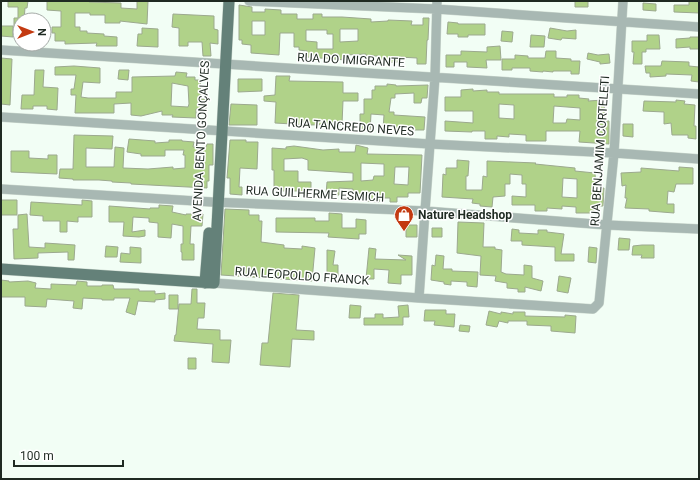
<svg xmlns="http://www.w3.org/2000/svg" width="700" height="480" font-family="Roboto,sans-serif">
<rect width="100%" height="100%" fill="#f2fef5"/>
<!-- building -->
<path fill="#b0d289" stroke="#9ca98e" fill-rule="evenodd" d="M8,1H28L27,8H25L24,20H20V29H14V18H18V7H8Z
M47,1H89V2L121,3V8L137,9V1H148L147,24L120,21V23H105V15H90V13H75V27H80V31H87V33L104,34V36L117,37V46H96L97,43L65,44V41H55V33H52V27H61V11L47,10Z
M575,1H588V7H575Z
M689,1H699V13L674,12V5H689Z
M643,3L656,4V11L643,10Z
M239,5L252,7V12H265V9L281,10V14H297V19H313V14H322V17H342L371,19V22L388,21V20L412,21L411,25H423V18H429L428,40H427L426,64H417V58L399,57L398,62L379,63L378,56H366V54L346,55V60L307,57V51L299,50V47H294V33H280L279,55L251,53V45L242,44V40H239ZM252,21H265V35H252ZM340,29H358V41L340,42ZM306,30H327V34H333V49H317V42L306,41Z
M173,14L214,16V29L218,30V44L210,43L211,56H203L202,42H188V46H179V28L172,27Z
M448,22L458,23V24H485V35H468V37H458V34H447Z
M1,26H13V37L1,36Z
M142,28L158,29V47L137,46L138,34H142Z
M550,28L567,31L576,30V39L562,38L561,40L548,38Z
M502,31L513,32L512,42L501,41Z
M531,35L545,36L544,47H530Z
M647,35H659L660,49H646V52H642V64H633L634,52H632V41H647Z
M690,37H699V49H690V47L676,48V39L690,38Z
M500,46L501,60H486L487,68L467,67V62H454V67H446V55H461V51L487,52V47Z
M546,51H556V58L571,59V61H580L579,74H571V71H553V72L543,71V72L530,71V68H512V70H502V59H515V55L528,56V58H545Z
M588,53L598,55L609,54L610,63L600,64V62L587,59Z
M1,58L12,59L10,105L1,104Z
M662,61L689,62V66L699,67V82L691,81L692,75L666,74V76L650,77V73H646L645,66H661Z
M74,66L100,68V83L83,82L81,97L88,98H116V92H132V77L175,76L176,72L187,73L186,77H195V80H200L201,99H206V109H196V118L172,117L173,115H162V111L141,116L131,115V103L114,104V113H75L76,95H71V89H74L76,75H55V67ZM172,83L188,86L189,104L188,107L171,106Z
M35,70H44L43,87L58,88L57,110L47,109V106H33V109H21L22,95H34Z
M119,70H129L128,80L118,79Z
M276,76H290L289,81L343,82V93H358V101H343L342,124L310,125L275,123L276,102L264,101V96L275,95Z
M238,79H262V91L238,92Z
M387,84L396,85V86L428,85L427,98H422L421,103H414V93L395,94V98H391L389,112H394V115L425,117L424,130H383L384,115L371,114L370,131L360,130V114H364V99H372V90H375V86H387Z
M473,89V91L487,90V92H499V94H554V97H567V95H579V98L589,99L588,101L604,100L605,121H609V144L579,142L580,131H546V141H526V135L509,134V137L497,136V139H485V131H472V132L445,131V121L473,123V111H445V97H461V90ZM499,104L514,105V119L499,118ZM554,106L580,108V120L567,119L566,123H553Z
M676,100L685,101L684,104L695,105L694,126H696V139L688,138V135H672L671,123L664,124V112L643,111L644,101L676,102Z
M231,104L257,105V125H229Z
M623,124H633V137L623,136Z
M74,135L113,136L112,149L86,148V167H114L115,147L124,148L123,168L148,169L173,167V169L185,168V155H183L184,150H165V156H141V154L127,152L129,139L155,141V143L169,142V140H182V141L194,142L193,147H206L207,144H213V165H209V181H207V188L131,184V183L112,182V181L99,180H73V179L59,178L60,169H73Z
M230,140H246V142H258L257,169L240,168L239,187H242V195L230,194V178H227Z
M356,145L368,148L367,154L422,155L420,193H408V197H397V202H390V198H380L379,202L365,201V194H353V189L339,188V195H326L327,182L353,181V173L308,170V160L302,158L284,159V171H298V182H311V193L301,194V191H274V170H272V148L286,149V147L294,146L323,150L339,149V152H355ZM361,163L384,164V176H374L373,180L361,181ZM395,167H409L408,185L394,184Z
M11,151H29V158L48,159V155H57V174L11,172Z
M457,160L469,161L468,176H466V190H482L483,176L487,177V161L536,163L535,164L575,168V171L595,173L596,189L604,188L603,206H594V213H576V207L562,206V209L547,208V211H535V205H512V196L526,197V184H522V175L510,174V184H505V196L493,197L492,207L480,206V204L472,203L473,199L442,197L443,174L446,175V168H457ZM563,178L577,179V198L562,197Z
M679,167L693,168V184H676L674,192L668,191L667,204H674V213L649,211V209L625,208L627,198H625L626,185L622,186L621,173L641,172V168L679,171Z
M1,200H17V215H1Z
M82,200L92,201V217H78V222L67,221V232H60V221H43V216L30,215L31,202L82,205Z
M159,205L173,206L172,212L186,215V214H203L202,226H191L190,244H194V260H182V252H181V244H183V226L172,224L171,238L158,237V223L149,222V218L133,217L132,232L145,230V236L139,237L123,236L124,222H109V206L150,209V208H159Z
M225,209L249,210V215H259V221H262L261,242L284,245V248L302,249V246L315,248L312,281L221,275Z
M329,213L342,214V228H356V219L366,220V234H359V239L328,237L329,233L276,232V218H315V221H329Z
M27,214L29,247L45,248V243L75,245L74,260H68V252L38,253V258L14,259L13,229H18V215Z
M458,222L484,223L483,247H495V249L502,250L501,272L506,274L524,275V265L532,266V278L543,281L541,291L525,287V292H518V289L507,288V283L495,281L496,276L480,275L481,256L457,253Z
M406,225H417V237H406Z
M432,228H442V237H432Z
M512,229L519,230V233L538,234V230H547V232L564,234L561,254H574V261H555V247L522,245V241H511Z
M619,238L630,239L629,250H618Z
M642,245H654V258H641L642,255H632L633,246Z
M106,246L118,247L117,257H105Z
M130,247L141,248V263L120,262L121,253L130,254Z
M589,247L597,248L596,263L588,262Z
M369,248L376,249L375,259L406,260L398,255L412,256V275H401V284L388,283L389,270L374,269V279H366Z
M327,250L335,251L333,265H338V277H327Z
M436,255L444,256L443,269H452V271L478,272L477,287L467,286V282L451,281V285L444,284V282L431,280L432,265L435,266Z
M559,276L571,278L568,293L557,291Z
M1,280L9,281V282L28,281L36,283L35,288L51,289V284L76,285L77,281L87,282V286H102V285H113L114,289H139V291H155V294L165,293V299L155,300V302L138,301L135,315L126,312L130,298H114V300H102V299L83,298L82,309L73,308L74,301L47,299L46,307L25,306V297H1Z
M192,289H197V303H205L204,318H198L197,329L220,330V340H231L229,363L212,362L213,344L174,341L175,335H176L179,304H191Z
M273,293L299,295L296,330L314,331V340L292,339L290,367L260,365L262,343H268Z
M169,295H178V309H169Z
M350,305L361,306L360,318H349Z
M408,305L409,317H403V325H364V318H375V314H383V318L399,317L398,306Z
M425,310H446V314H455L454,327L434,325L435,321H424Z
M489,311L501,314V312L513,314V312H525V316L565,317V315L576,316L575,333L551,331V326L527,325V321H508V323L499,321L497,327L486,325Z
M460,325L470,326L469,332L459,331Z
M188,358H196V369H188Z"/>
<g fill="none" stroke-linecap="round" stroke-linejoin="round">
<!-- minor casing -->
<g stroke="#ccd8cf" stroke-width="10">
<path id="minor" d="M249,1L436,9L699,27
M1,50C234,66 466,78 699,94
M1,117L430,144L614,153L699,159
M1,189L212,202L425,211L607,225L699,229
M214,283L419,298L593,309L599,303L614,153L623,1
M419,298L425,211L435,77L437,1"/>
</g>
<!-- major casing -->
<g stroke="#ccd8cf" stroke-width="12">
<path id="major" d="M1,269L214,283L229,1
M205,283L209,233"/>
</g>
<!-- minor -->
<use href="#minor" stroke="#a8b8b3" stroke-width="9"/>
<!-- major -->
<use href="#major" stroke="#648179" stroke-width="11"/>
</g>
<!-- icons -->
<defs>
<g id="shop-pin" transform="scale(1)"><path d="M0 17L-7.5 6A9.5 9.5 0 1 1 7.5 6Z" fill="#c33a11" stroke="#fff"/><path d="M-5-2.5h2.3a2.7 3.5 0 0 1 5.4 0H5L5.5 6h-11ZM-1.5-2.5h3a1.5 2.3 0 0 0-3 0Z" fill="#fff"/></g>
</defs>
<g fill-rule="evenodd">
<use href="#shop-pin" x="404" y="215"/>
</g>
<g text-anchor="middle" stroke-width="3" stroke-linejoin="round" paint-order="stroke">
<!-- street labels -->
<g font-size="12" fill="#1f2a22" stroke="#fff">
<text transform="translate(351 60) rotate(3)" y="4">RUA DO IMIGRANTE</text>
<text transform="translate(351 127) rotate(4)" y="4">RUA TANCREDO NEVES</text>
<text transform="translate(201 141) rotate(-87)" y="4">AVENIDA BENTO GONÇALVES</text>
<text transform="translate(600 151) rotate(-86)" y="4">RUA BENJAMIM CORTELETI</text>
<text transform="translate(315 194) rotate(3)" y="4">RUA GUILHERME ESMICH</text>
<text transform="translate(302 276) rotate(4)" y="4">RUA LEOPOLDO FRANCK</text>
</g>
<!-- poi labels -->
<g font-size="12" font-weight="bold" fill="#1f2a22" stroke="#fff" text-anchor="start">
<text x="418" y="219">Nature Headshop</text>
</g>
</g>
<!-- border -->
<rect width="700" height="480" fill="none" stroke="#1f2a22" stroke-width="4"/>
<!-- north arrow -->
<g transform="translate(32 32) rotate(90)"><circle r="19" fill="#ffffff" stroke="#a5aaa7"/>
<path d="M0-3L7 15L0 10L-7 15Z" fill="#c33a11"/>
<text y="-6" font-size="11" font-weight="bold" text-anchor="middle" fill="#1f2a22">N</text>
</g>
<!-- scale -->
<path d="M14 460v6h109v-6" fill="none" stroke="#1f2a22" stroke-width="2"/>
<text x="20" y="460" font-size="12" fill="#1f2a22" stroke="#ffffff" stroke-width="3" paint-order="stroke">100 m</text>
</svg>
